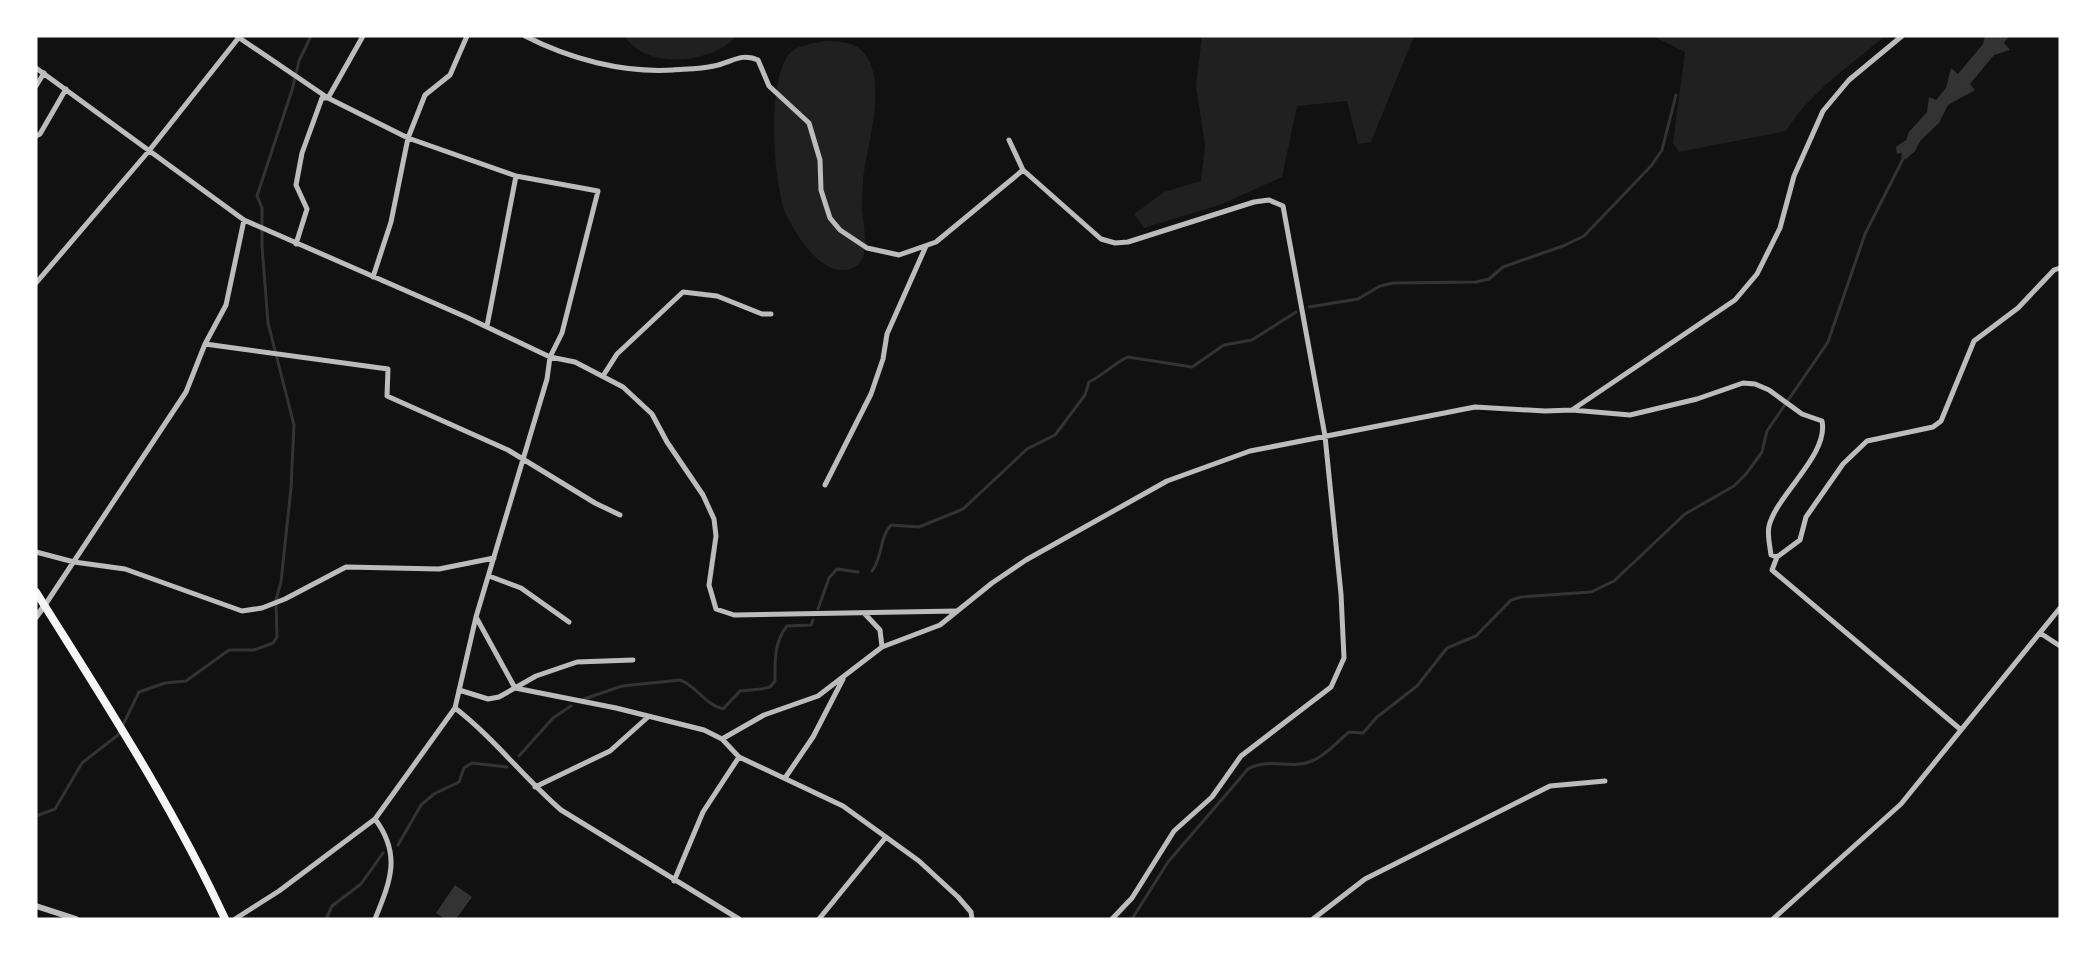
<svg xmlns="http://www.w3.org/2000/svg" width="2096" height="955" font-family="'Libre Baskerville',serif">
<rect width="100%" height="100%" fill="#111"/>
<!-- green -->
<path fill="#202020" d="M625,36H736C714,64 644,70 625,36Z
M1202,36H1414L1371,142L1358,144L1347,101L1297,106L1282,177L1222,204L1144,228L1134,214L1164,192L1201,181L1205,146L1196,85Z
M1653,36H1885C1852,64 1809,93 1786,131L1679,152L1673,143L1685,52Z
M825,41C837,42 851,41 860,49C891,76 866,147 863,181C863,190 861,200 862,209C863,228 875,268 844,270C818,272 794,232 785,212C773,181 766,76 791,52C799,45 815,43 825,41Z"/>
<!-- water -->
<path fill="#333" d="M1985,36H2009L2004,43L2010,50L1994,55L1970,84L1975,90L1948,105L1939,123L1921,140L1915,151L1906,159L1901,158L1902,153L1897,154L1896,147L1906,140L1909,132L1927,112L1929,97L1936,100L1946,88L1951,68L1958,74L1983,44Z
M455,885L472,897L456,919H445L436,913Z"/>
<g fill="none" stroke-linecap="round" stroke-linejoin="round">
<!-- stream -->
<path stroke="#333" stroke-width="3" d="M1309,307L1358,299L1380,286L1393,283L1476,282L1489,279L1503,267L1563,246L1584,236L1651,166L1662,150L1676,95
M872,571C883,557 879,538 891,525L919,527L963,509L1027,449L1055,435L1085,395L1089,382C1102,376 1120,359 1128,357L1192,367L1224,345L1252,340L1296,312
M818,609L829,578L837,569L858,572
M584,699L622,686L680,680C697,686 704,704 723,709L740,691L761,689L770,687L775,681C775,661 774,642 787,626L811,625L813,620
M519,756L553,718L571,706
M36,816L55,809L82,763L118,735L139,692L165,683L186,681L229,650H254L273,643L277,637L276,600L281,582L291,488L294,425L268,323L262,246V208L257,196L292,90L299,61L311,36
M398,845L421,805L434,794L459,782L464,768L472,763L507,767
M326,919L332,906L361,884L383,853
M1132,919L1168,862L1248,769C1271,757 1291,770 1312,761C1325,756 1338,741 1349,732L1363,733L1377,717L1417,686L1447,648L1476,636L1511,600L1521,597L1591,592L1614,581L1685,514L1734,486L1746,474L1762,452L1767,431L1828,342L1865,234L1905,155"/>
<!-- minor -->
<path stroke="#bcbcbc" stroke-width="5" d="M525,36C570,59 622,73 673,70C686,69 701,69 714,66C730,63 742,52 758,60L769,86L809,123L820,160L821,190L830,218L840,230L867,248L899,255L936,242L1023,170
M36,68L244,220L466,317L550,357L575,362L623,387L652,414L667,442L703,495L714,519L716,536L709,585L716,609L734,615L956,611
M36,86L44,73
M36,136L40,134L66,89
M1009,140L1023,170L1101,239L1115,243L1128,242L1254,202L1269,200L1283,206L1325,436L1341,594L1344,658L1331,687L1241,756L1212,797L1174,831L1132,898L1112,919
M296,244L307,209L296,185L302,153L322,98H328L363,36
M373,277L391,222L408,138L425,95L450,75L467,36
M36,283L148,152L240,36
M487,326L516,176
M205,344L388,369L387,396L508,450L595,503L620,515
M603,376L617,354L683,292L717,296L762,314H771
M1572,410L1735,300L1757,274L1780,228L1794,176L1823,111L1849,80L1902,36
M825,485L871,394L883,359L887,334L926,246
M36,552L74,562L125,569L242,611L262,608L285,599L346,567L439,569L494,558
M489,576L521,588L569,622
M45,605L186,392L205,344L226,305L244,220
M865,614L880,630L882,647
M476,617L515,688L616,708L704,730L722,739L739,757L843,806L919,861L958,897L971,912L972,919
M2040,633L2060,646
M459,690L488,699L499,697L536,676L577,662L633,660
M455,708C494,738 524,778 561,810L739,919
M1960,729L1772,570L1777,557L1800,540L1806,517L1843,464L1867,441L1933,427L1941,421L1974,341L2018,308L2054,270L2060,268
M722,739L764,715L818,696L882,647L940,625L992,583L1026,560L1167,481L1250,451L1475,407L1545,411L1572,410L1630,415L1697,399L1743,383L1755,384L1769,390L1802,414L1822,421C1829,455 1777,494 1769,526C1767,535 1770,546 1771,555L1777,557
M785,778L813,737L843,679
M535,787L610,751L648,717
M375,819C402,855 390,882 375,919
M674,881L703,812L739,757
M235,919L279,891L375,819L455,708L476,617L547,379L550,357L562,333L598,191L516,176L408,138L328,98L238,37
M819,919L886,837
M1313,919L1365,879L1538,792L1550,786L1605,781
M1773,919L1901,804L2060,608"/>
<!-- tertiary -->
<path stroke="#bcbcbc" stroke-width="6" d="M36,617L45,605
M36,906L76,919"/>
<!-- primary -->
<path stroke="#f5f5f5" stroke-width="8" d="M36,592C103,699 172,804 225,919"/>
</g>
<!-- border -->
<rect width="2096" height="955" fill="none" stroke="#ffffff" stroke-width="75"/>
</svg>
